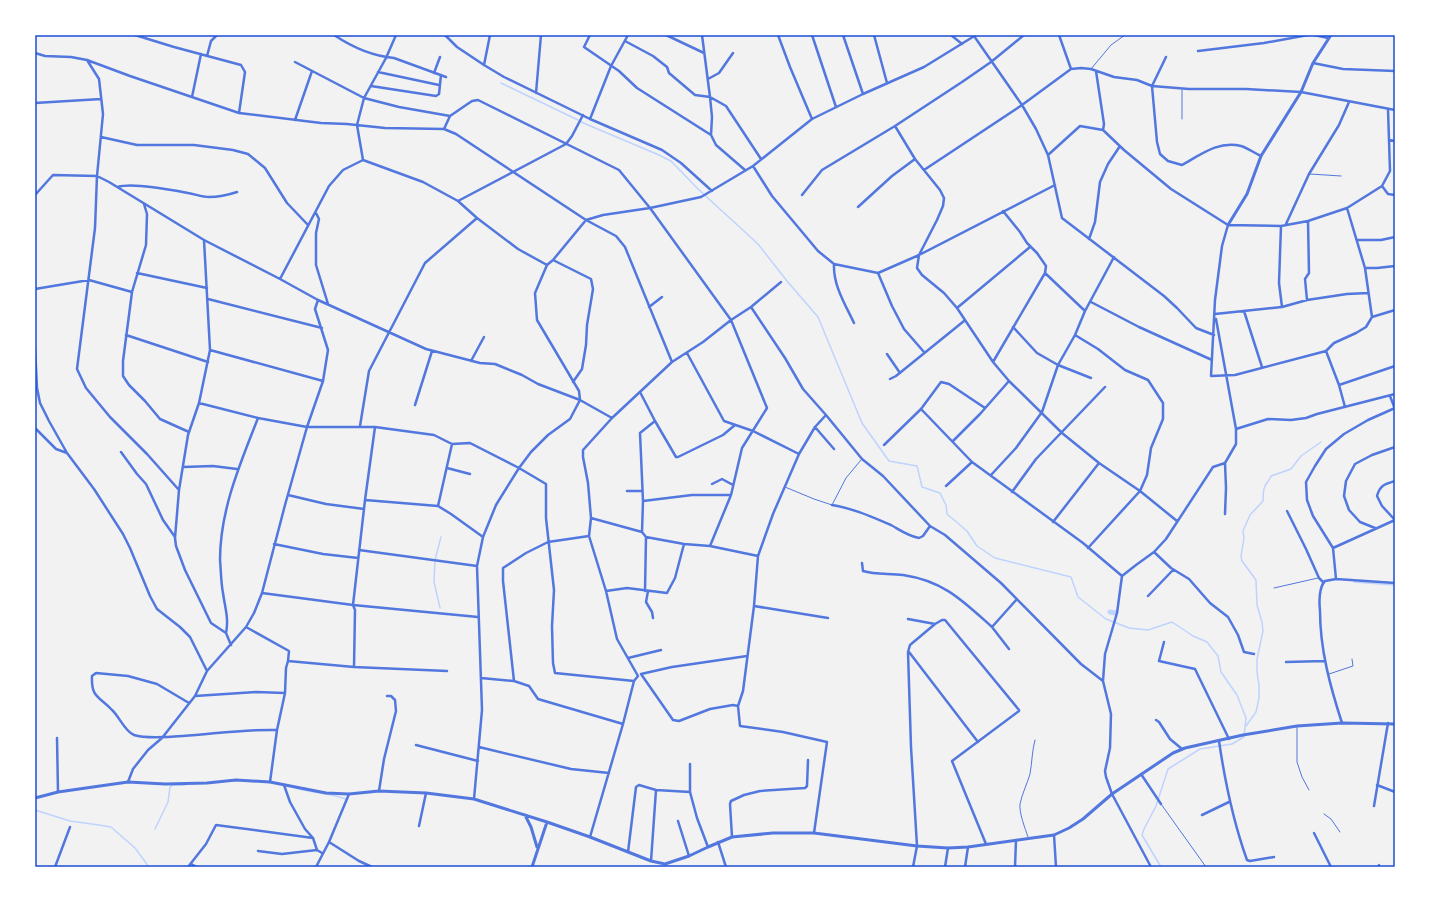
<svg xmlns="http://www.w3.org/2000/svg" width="1430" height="902" font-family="Jost,sans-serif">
<rect width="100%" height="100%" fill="#f2f2f2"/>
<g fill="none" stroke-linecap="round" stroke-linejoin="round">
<!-- stream -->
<path stroke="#bfd3fe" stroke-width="1.5" d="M501,83L578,120
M581,122L659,155L671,161L697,188L758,244L787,281L818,317L862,423L889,461L917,466L922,487L940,493L946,505L947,514L967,531L977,546L995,558L1071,577L1078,597L1106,619L1129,628L1148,630L1172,622L1193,636L1207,642L1218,656L1221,672L1237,695L1246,718L1244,737L1232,744L1200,749L1168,769L1156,806L1144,829L1142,835L1161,867
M1354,582L1395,585
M440,608L434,582L435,560L441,537
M1246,726L1256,712L1259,698V685L1257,672V659L1263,631L1262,622L1257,605L1256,580L1242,561L1241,556L1244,538L1243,531L1250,515L1263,501C1263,496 1263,490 1265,486C1267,482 1269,481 1271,476L1291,469L1301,456L1321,442
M295,788C312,793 330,793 346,799
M35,810L70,821L99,825L111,827L135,848L149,867
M155,829L168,802L170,787L173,785H185"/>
<!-- canal -->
<path stroke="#bfd3fe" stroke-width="5" d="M1110,612L1115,613"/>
<!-- service -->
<path stroke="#5277de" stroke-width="1" d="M1091,69L1111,45L1125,35
M1182,119V90
M1310,174L1341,176
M785,487L814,499L832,505L846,478L861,460
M1274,588L1318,578
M1329,674L1353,666L1352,659
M1297,727V762L1302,777L1309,790
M1161,804L1206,867
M1324,814L1331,819L1340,832
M1028,837C1025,828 1019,813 1020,804C1022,794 1027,784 1030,774C1032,763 1032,751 1035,740"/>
<!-- minor -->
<path stroke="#5277de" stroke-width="2.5" d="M135,35L174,47L241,65L245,72L239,113
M334,35C352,47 372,56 394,58L446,77
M396,35L386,58L364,98L357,125L363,160L423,182L458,201L477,218L518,249L547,265
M445,35L457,47L484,65L504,77L590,119L662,150L681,163L712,191
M590,35L584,47L619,71L637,88L711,135L716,145L745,170
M666,35L704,53
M702,35L710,97L712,117L711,135
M778,35L790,67L812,119
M812,35L836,107
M843,35L863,94
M874,35L887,83
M951,35L962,44
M1059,35L1071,69
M1314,35L1328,38
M974,36L1022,105L1036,129L1048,155L1062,218L1164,296L1177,308L1196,328L1214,335
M625,41L653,56L667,67L669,73L695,95L710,97L726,106L761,159
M1198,51L1264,43L1308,35
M35,53L45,56L71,57L87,60L130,76L239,113L321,123L347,124L385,128L444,129L456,134L586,220L616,236L625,247L672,362
M207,56L211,41L217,35
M1166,57L1152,86L1157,142L1160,154L1168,161L1182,165C1200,155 1219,140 1241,146C1248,148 1254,153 1261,156
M87,60L99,79L103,114L97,176L95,228L77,369L86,388L110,417L147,454L179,490
M295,62L364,98L399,107L450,116
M1313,63L1343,69L1395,71
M484,65L490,35
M1096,71L1104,124L1103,130L1124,150L1171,189L1228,225L1281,226L1308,221L1347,208L1382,186L1390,171L1388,109
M378,72L439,85
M434,73L440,57
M708,79L719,73L733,53
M371,86L436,96L439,94L441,75
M536,93L541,35
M192,97L201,54
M35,103L101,99
M590,119L611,66L628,35
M295,120L312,71
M895,126L915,159L940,190L944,198L943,206L937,220L919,255L917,268L922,275L944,293L957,308L993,362L1009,381L1062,433L1099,463L1140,491L1177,521
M444,129L450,116L472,101L478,100L619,170L650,208L731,320L767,408L742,448L731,495L710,546
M101,137L137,145H194L233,150L248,154L265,168L287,203L308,225
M1389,140L1395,141
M1048,155L1080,126L1103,130
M753,166L772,196L818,251L834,264L878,273L892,306L904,329L924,352
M924,170L1022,105L1071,69L1081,68L1091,69L1114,77L1137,80L1152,86L1189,89H1246L1301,92L1395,110
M1382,186L1388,194L1395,195
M118,187C132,182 172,190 188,193C195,194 202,197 209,197C219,197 228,195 237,192
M35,195L53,175L97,176L109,182L204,240L280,279L318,300L426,349L480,363L495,364L522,375L538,384L580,400L612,418
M802,195L822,170L895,126L962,82L991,62L1024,35
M458,201L566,144L572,136L583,115
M144,204L147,214L146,245L132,292L123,361V376L129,385L145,401L160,419L189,432
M858,207L892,176L915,159
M1347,208L1365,268L1372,317
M316,213L319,219L316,233V265L328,304
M1286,224L1309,174L1339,125L1349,102
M1228,225L1222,246L1215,300L1211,376L1235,375L1326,351L1334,343L1356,333L1366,327L1372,317L1395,310
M1281,226L1279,283L1282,307
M1089,239L1095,222L1100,182L1108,164L1120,146
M204,240L210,350L199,403L188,435L179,490L175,538L176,546L185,570L211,623L226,633L231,645
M1357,240H1381L1395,237
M553,260L591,279L593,289L587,325L586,345L582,369L573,382
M834,264C833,285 845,304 854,323
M1365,268H1377L1395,266
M137,273L207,288
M878,273L919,255L1055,185
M1045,273L1085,311
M280,279L329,186L343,170L363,160
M35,289L89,280L132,292
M208,299L322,328
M1307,300L1305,279L1309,273L1308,221
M1091,302L1139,327L1212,360
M649,307L662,297
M751,307L785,358L803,389L826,415L862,459L883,476L930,526L945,535L1001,583L1081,664L1103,681
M957,308L1030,247
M1244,311L1262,367
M1215,314L1282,307L1307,300L1347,294L1368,293
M1216,319L1236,429V444L1225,463L1226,488L1225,514
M1013,327L1037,353L1058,365L1091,378
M126,335L208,362
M1075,335L1098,349L1125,370L1148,380L1163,403V419L1151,448L1147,475L1140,491L1088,548
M35,348L37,388L40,403L49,421L67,453L94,489L123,534L130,548L150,596L157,609L180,627L190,637L207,671
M210,350L323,381
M1326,351L1339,385L1345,407
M687,353L724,421L753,431L799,454
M887,354L900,373
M471,361L484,337
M993,362L1045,273L1046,266L1037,253L1027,243L1020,232L1003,211
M890,379L896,376L964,321
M1339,385L1395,366
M640,392L655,421L640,433L643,501L642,532
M1390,396L1395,409
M199,403L258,418L307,427H375L434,435L452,444L470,443L519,468L546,484V518L554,590L552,626L553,663L555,673L634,681
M415,405L432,351
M921,409L972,462L1083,543L1122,576
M655,421L676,457H678L723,435L735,425
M360,426L369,371L425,263L477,218
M815,427L834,449
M35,428L56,449L67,453
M1236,429L1268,419L1291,420L1306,418L1317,414L1395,394
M953,441L980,414L1009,381
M884,445L921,409L941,382L949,384L985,408
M121,452L137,474L146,484L163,520L175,537
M183,467L213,466L237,469
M447,468L470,474
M991,475L1016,448L1042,412L1058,365L1075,335L1085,311L1114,257
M1395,481C1385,484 1380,485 1377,496L1382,506L1395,520
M712,484L722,479L733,485
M946,486L972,462
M627,491H642
M1012,492L1036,459L1105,387
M288,495L326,504L364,509
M365,500L438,506L451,514L483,537
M643,501L692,495H731
M832,505C852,508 872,517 891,525C900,530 908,536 919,538L923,536L930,526
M438,506L452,444
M1287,511L1306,549L1319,578L1323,582
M591,518L642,532L646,537L684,544L710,546L758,556
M1053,522L1099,463
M1375,528L1360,522L1349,510L1344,496L1346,481L1355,464L1372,455L1395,447
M274,544L323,554L358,558
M1333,548L1395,520
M359,550L477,566
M1154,552L1171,568L1189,579L1210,603L1228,617L1238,635L1244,652L1254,654
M862,563L863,571C876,575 890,573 903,575C944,581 963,601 992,627
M1336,579L1333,548L1313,516L1307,500L1306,482L1315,466L1326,449L1344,434L1368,420L1395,408
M606,591L627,588L667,593L675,578L684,544
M645,591L646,537
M648,591L646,602L652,612L653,618
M262,593L353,605L478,617
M1148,596L1173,570
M754,606L828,618
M908,619L935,624L942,620H945L1019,710V711L952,761L986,844
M246,627L289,651L288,661L286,668L285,693L277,730L270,782
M226,633C229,618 225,608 223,593C221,583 221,571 220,560C220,510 240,464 258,418
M1164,642L1159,661L1195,669L1229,739
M1009,649L992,627L1017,599
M909,652L978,742
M628,658L661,650
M288,661L354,667L447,671
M1286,662L1325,661
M354,667L355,610L353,605L365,500L375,427
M641,674L673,720L679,721L710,709L733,705L738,706
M641,674L672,667L747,656
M481,678L514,681L529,686L538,699L623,724
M514,681L503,581V568L526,553L548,542L589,536
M195,696L256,692L285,693
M189,703L157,684L128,676L96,673L92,676C91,698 99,696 112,710C119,716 125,732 134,735C146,739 170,737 183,736C214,734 245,729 277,730
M1156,720L1159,722L1170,739L1182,749
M1342,723C1330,686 1320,649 1320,611C1319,602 1319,587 1325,581L1336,579L1395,583
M57,738L58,792
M1219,741C1225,782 1233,821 1247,860L1250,861L1274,857
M416,745L478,761
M479,747L571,769L609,773
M690,764V792L697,818L708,847
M1141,774L1161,804
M128,782L133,769L148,750L162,738L195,696L207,671L246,627L254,613L262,593L285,505L307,427L323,381L328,350L315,309L318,300
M284,785L290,802L305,829L313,838L317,850L322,853
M1377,785L1395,792
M379,791L384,759L396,711L395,700L391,696H387
M474,799L482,710L477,566L483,537L496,505L519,468L531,452L548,435L570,419L580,400L579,391L537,320L535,293L547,265L553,260L586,220L603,215L650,208L701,197L753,166L812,119L863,94L924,67L976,35
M1374,806L1388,723
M1202,815L1229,802
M678,821L689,856
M419,826L426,793
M814,833L827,742L783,732L740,726L738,706L743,691L754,606L758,556L773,514L799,454L815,427L826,415
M1314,833L1331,867
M1054,835L1056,867
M590,837L623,724L634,681L638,676L617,639L606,591L589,536L591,518L588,483L583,457V450L612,418L672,362L703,342L731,320L751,307L781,282
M732,837L730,804L731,801L744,795L760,791L805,788L807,786L808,760
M329,842L359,861L372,867
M718,842L726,867
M258,851L282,854L317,850
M628,852L636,787L639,785L656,790L690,792
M651,861L656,790
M191,864L197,867
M55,867L70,827
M188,867L206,844L216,825L313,838
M316,867L329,842L349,794
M913,867L917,846L911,747L908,652L910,645L935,624
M945,867L948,848
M965,867L968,847
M1015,867L1016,840
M1151,867L1112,794L1106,777L1105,771L1110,748L1111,714L1103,681L1105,654L1117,613L1122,576L1136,565L1154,552L1166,539L1213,467L1225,463
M1378,867L1379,865"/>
<!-- tertiary -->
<path stroke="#5277de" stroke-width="3" d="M1228,225L1247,194L1261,156L1301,92L1313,63L1331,35
M35,798L58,792L128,782L165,784L207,783L236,780L270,782L326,793L349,794L379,791L426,793L474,799L547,822L590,837L651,861L665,864L689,856L708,847L732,837L773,833H814L917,846L948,848L968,847L1054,835L1069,828L1083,819L1112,794L1173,753L1185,748L1243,735L1297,726L1342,723L1395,724
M525,815L531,827L537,847
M532,867L547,822"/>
</g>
<!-- border -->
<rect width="1430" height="902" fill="none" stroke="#ffffff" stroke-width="72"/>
<rect x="36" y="36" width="1358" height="830" fill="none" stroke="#1d4ed8" stroke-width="1.5"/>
</svg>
